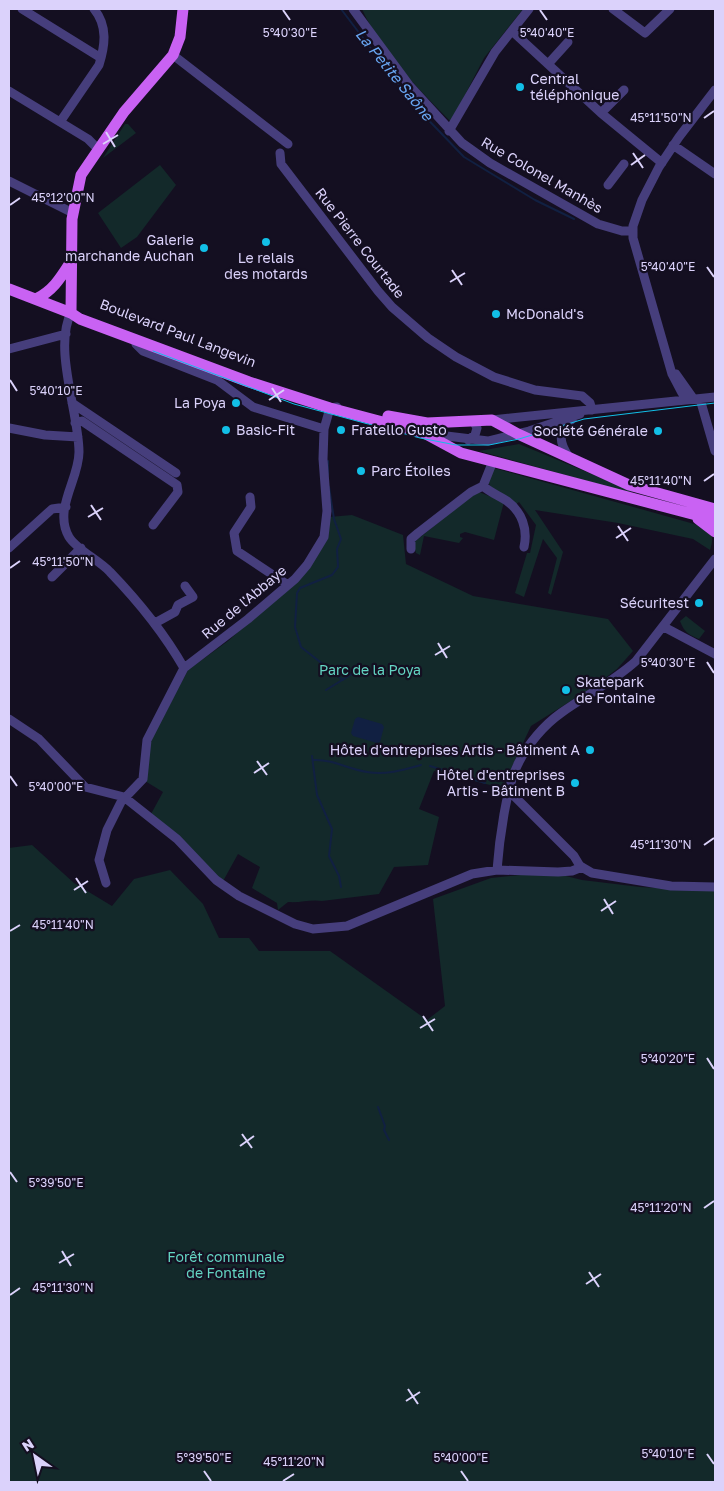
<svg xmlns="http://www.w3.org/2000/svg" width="724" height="1491" font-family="'Golos Text',sans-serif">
<rect width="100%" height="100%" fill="#140f21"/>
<!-- green -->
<path fill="#13292a" d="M362,9H523L484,58L451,122C418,88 381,52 362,9Z
M125,124H128L136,133L103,158Z
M160,165L176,185L137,237L121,248L98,213Z
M519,444L633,491L630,493L479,451Z
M494,468L705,527C714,535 713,540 710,550L693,539L618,523L535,510L563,552L551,595L548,593L557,558L543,539L524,597L515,593L527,553H530L536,525L519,502L515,505C507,493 494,495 488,482Z
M479,492L504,502L494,540L465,532L460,534V537L463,538L459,543L424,536L420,555L416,553L413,543L475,493Z
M352,515L403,535L406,564L473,596L608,619L633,651L617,669L596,685L531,726L502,788L434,771L419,809L439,817L428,865L394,867L379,894L322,901C311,899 301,903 288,902L278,910L277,903L252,888L260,867L238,854L222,883L151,814L163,792L145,781L149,762L148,745L188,670L228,641L309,569L329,517Z
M686,616L705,631L699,639C689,635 684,632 680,621Z
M32,845L74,883L112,906L134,879L170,870L203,904L219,938H249L259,951H330L427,1020L445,1006L433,899L491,878L550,872L582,880L640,887L715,891V1482H9V848Z"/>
<!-- water -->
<path fill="#112042" d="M358,717L382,724L384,727L380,742L377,743L353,736L351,733L355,719Z"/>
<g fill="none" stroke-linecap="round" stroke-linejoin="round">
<!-- stream -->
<path stroke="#112042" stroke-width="2" d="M341,9L414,105L464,157L535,200L574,219
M328,461V475
M329,487L334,519L341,539L337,549L338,567L332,575L300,588L297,593L295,627L301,647L343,680
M326,690L360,669
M312,756L317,795L332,829L329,856L339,876L341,887
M313,760C333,759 347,769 367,772C386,775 403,770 421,765
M430,766L485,783
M378,1107L385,1126L384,1130L389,1140"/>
<!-- minor -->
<path stroke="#463e7c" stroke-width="9" d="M22,9L101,58
M353,9L409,85L462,143L490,163L598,224L622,231H633
M613,9L645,33L670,9
M512,31L601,113L662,163
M173,55L288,144
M549,63L568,42
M9,91L88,139L98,149
M601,113L624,90
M60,122L99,65C105,46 108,26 94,9
M449,131L495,52L529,9
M673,145L715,174
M280,153L281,164L378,291L392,307L428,338L456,357L494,377L535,390L582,396L590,403L592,410
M9,181L73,213
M608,185L624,164
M71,313C53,348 79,414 79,452C79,480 53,509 69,537C77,550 99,560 110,572C138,601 164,633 184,668
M135,339L136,344L143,351L217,380L253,407L324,429
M9,349L66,334
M676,374L693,398
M689,398L682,393L672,374L633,238V226L642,200L659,167L679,137L715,90
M700,399L715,451
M72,403L176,473
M492,420L715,397
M75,423L82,421L177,485L178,492L153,525
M9,428L45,435L78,437
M430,434L488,441L529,431L580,414
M468,440L475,435L477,428L474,422
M569,457C557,440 559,431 574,417
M493,461L483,486C491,493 498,495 507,501C522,512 528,529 524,547
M250,497L251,507L234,533L237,551L288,585
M9,548L52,509L66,507
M411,549V539L418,533L471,492L483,486
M52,577L81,548
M155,623L175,612L178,605L193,597L185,586
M664,627L715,654
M9,719L39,739L85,787L124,797L177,839L216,880L239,896L295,924L313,929L347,926L472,874L497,870L558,872L572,871L582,867
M510,792L574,856L580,866L592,873L671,886L715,887
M497,870C499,843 506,786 519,762C528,744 544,725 561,713C586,695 613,682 636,661L715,559
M106,883L99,860L107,830L121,802L143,779L147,740L184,668L248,619L295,579L307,565L324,537L327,511L323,459L324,429L330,408L337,407"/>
<!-- major -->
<path stroke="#c962f3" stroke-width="11" d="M9,289L71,313L80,319L249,382L330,408L424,433L461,453L715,520
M36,299C54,290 61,277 72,260
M71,313L72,219L81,175L124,112L173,55L180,37L183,9
M388,416L427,423L492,420L518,434L629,485L715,509
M698,519L715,532"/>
<!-- tram -->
<path stroke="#12bfe7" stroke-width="1" d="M153,351L294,404L420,438L456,445H489L519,439L584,419L715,403"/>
</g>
<!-- ticks -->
<path fill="none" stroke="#dbd2fb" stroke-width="2" d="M283,10L290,20M540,10L547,20M704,118L714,111M106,132L115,147M103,144L118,135M633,153L643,168M631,165L645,155M10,205L20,198M707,267L714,277M452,270L462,285M450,282L465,273M10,380L17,391M272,388L281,402M269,400L284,390M704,481L714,474M91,505L101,520M88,517L103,508M618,526L628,541M616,538L631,528M10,568L20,561M438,643L447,658M435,655L450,646M707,662L714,673M257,761L267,775M254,773L269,763M10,776L17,786M704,845L714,838M76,878L86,893M74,890L88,881M604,899L613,914M601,911L616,901M10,931L20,925M423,1016L433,1031M420,1028L435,1019M707,1058L714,1069M242,1134L252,1148M240,1146L254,1136M10,1172L17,1182M704,1208L714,1201M62,1251L71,1266M59,1263L74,1254M589,1272L599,1287M586,1284L601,1274M10,1295L20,1288M408,1389L418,1404M406,1401L420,1392M707,1454L714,1464M204,1471L211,1481M461,1471L468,1481M283,1481L294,1474"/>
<!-- markers -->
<g fill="#12bfe7" stroke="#140f21" stroke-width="2">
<circle cx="520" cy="87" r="5"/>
<circle cx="266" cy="242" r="5"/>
<circle cx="204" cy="248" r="5"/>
<circle cx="496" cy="314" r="5"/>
<circle cx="236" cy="403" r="5"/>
<circle cx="226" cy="430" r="5"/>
<circle cx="341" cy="430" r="5"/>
<circle cx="658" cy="431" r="5"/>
<circle cx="361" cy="471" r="5"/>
<circle cx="699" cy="603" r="5"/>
<circle cx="566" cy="690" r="5"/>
<circle cx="590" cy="750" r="5"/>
<circle cx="575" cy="783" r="5"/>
</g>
<g text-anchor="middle" stroke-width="4.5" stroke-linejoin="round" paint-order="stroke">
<!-- poi labels -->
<g font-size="14" fill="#dbd2fb" stroke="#140f21" text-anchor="start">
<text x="530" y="84">Central<tspan x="530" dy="16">téléphonique</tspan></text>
<text x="194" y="245" text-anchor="end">Galerie<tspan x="194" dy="16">marchande Auchan</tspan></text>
<text x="266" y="263" text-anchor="middle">Le relais<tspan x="266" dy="16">des motards</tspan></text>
<text x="506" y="319">McDonald's</text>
<text x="226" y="408" text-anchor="end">La Poya</text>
<text x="236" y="435">Basic-Fit</text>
<text x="351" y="435">Fratello Gusto</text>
<text x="648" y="436" text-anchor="end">Société Générale</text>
<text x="371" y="476">Parc Étoiles</text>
<text x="689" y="608" text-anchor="end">Sécuritest</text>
<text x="576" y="687">Skatepark<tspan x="576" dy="16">de Fontaine</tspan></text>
<text x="580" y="755" text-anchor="end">Hôtel d'entreprises Artis - Bâtiment A</text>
<text x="565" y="780" text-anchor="end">Hôtel d'entreprises<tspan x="565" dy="16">Artis - Bâtiment B</tspan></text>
</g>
<!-- street labels -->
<g font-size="14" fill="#dbd2fb" stroke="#140f21">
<text transform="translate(542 175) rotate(30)" y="5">Rue Colonel Manhès</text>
<text transform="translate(360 243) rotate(52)" y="5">Rue Pierre Courtade</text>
<text transform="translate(178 333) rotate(21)" y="5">Boulevard Paul Langevin</text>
<text transform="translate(244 602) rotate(-40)" y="5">Rue de l'Abbaye</text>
</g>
<!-- park labels -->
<g font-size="14" fill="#64d5c3" stroke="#140f21">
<text x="370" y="675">Parc de la Poya</text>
<text x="226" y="1262">Forêt communale<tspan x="226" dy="16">de Fontaine</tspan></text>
</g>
<!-- water labels -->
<g font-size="15" font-style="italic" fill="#69a7f3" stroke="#140f21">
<text transform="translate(394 75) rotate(51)" y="5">La Petite Saône</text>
</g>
</g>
<g font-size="12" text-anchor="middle" fill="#dbd2fb" stroke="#140f21" stroke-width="4.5" stroke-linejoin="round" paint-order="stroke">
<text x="290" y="37">5°40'30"E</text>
<text x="547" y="37">5°40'40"E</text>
<text x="661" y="122">45°11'50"N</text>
<text x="63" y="202">45°12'00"N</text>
<text x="668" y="271">5°40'40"E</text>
<text x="56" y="395">5°40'10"E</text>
<text x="661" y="485">45°11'40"N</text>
<text x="63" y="566">45°11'50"N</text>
<text x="668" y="667">5°40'30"E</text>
<text x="56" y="791">5°40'00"E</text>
<text x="661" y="849">45°11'30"N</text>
<text x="63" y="929">45°11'40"N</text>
<text x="668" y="1063">5°40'20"E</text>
<text x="56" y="1187">5°39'50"E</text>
<text x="661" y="1212">45°11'20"N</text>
<text x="63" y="1292">45°11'30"N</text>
<text x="668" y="1458">5°40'10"E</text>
<text x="204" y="1462">5°39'50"E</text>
<text x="461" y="1462">5°40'00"E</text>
<text x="294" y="1466">45°11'20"N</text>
</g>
<!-- border -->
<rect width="724" height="1491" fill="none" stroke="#dbd2fb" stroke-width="20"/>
<!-- north arrow -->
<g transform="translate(35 1456) rotate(327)" stroke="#140f21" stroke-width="4" paint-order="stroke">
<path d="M0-4L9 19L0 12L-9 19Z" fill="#dbd2fb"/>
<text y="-8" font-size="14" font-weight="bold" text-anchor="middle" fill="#dbd2fb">N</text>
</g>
</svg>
